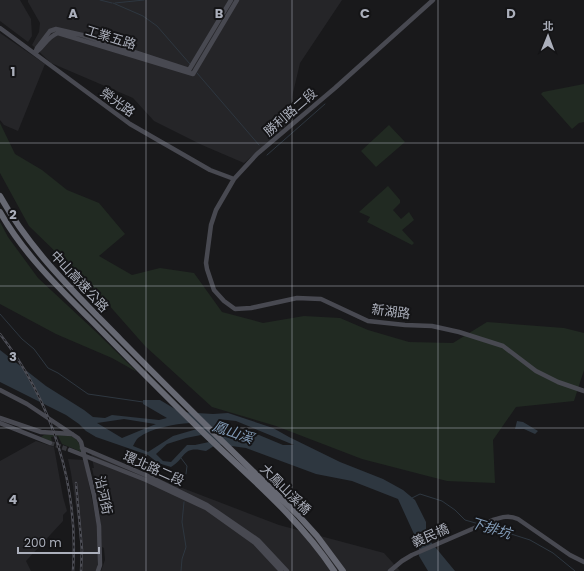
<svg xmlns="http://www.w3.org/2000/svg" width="584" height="571" font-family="Poppins,'Noto Sans TC',sans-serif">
<rect width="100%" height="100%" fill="#19191b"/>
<!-- built -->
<path fill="#252528" d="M0,0H20L31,19L32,36L28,42L0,21Z
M28,0H342L300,63L285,127L244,163L202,145L154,121L133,98L51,63L32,45L39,32L40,23L28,2Z
M0,33L45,64L18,131L4,125L0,120Z
M36,441L54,447L63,497L67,511L63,515V521L26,561L31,571H0V461Z
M91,453L279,525L384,553L400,571H101L105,560L104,548L102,547L99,500L92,468H94Z
M68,459L84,460L98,530L97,571H80V534L71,473Z"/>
<!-- green -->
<path fill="#212a22" d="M584,84V122L579,123L572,129L541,94L543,92Z
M0,123L15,154L42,170L67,190L99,203L125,234L99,256L132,275L160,268L194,273L222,312L263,323L304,316L340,318L368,330L409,342L453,343L487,322L564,328L584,333V370L574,401L516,407L493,440L495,483L447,481L362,459L276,426L212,407L145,346L100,295L29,226L0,173Z
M389,125L405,142L376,167L361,151Z
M388,186L400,200V203L393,210L401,219L409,212L414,220L402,230L414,243L412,245L367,222L370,217L359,212Z
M0,222L8,237L38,278L95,331L137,372L112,358L56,334L0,304Z
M50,434C68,435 77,432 82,452L62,444L58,436L51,437L52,442L41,437L44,435Z"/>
<!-- water -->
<path fill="#2e3740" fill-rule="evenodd" d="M0,350L46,386L84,410L93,417L105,418L112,415L159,420L167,418L143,404V400H160L180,412L213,414L228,413L273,428L289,437L340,462L383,479L403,490L415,500L426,522V536L455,571H428L419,556V545L398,499L352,481L316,474L246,448L217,444L206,451C182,445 187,457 171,467L158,463L148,455L96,437L86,431L79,424L66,415L0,382ZM124,419L155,424H156L122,438L97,423ZM218,419L236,421L294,445H283L259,435L236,429ZM190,423L197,429L173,436L148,452L133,446C134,444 136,440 138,438C151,428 175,424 190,423ZM201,435L209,442L195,445H187L171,462L163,461L156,454L167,444L186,438Z
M517,421L523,422L538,431L535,434L524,429H515Z"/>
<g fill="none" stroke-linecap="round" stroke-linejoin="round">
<!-- stream -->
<path stroke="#2e3740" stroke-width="1" d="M100,0L112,3
M113,3L143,16L157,26L190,64
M115,3L144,0
M197,73L259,145
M267,155L325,104
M0,314L22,339L34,349L48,368L58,373L88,394L143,402
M181,458L187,466L186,474
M412,498L420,494L442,501L455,510L465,520L479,524
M486,526L530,540L553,553L575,571
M181,571L182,559L186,547L182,522L184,502"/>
<!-- secondary-tunnel -->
<path stroke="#36373b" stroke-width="4.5" stroke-dasharray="4.5 2" stroke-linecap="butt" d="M50,443L70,450"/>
<!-- secondary -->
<path stroke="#484951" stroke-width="4.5" d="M433,0L335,88L257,154L234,179L216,210L211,225L206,263L207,269L214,290L224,301L235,309L251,308L297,298L321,299L368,321L405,325L432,326L459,332L503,346L536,371L558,382L584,391
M0,28L130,124L210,170L234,179
M35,53C44,47 47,37 58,33L193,74L237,0
M35,53L37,48L50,31L56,29L82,35L189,70L231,0
M0,390L27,404L78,438L81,442L94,495L99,526L100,565L98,571
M0,418L41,432L72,434
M0,423L50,443
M82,448L148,476L207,505L258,540L287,571
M70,450L146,480L206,508L255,543L281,571
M390,571L402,561L412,555L493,520C502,517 509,515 518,519L570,555L584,562"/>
<!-- highway -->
<path stroke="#666872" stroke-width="6" d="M0,196C31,252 77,295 121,340C179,399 238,457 298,515L317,536L343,571
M0,212C23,253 57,286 90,319C130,360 170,401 212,441C255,482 301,521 334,571"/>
<!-- rail casing -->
<g stroke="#4d4e56" stroke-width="2.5">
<path id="rail" d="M0,334C52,401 79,486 73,571
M76,483L82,550L81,571"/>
</g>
<!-- rail -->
<use href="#rail" stroke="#141416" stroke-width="1" stroke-dasharray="3" stroke-linecap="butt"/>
</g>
<!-- grid -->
<path fill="none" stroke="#abafbb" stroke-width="1" stroke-opacity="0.55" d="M146,0V571M292,0V571M438,0V571M0,143H584M0,286H584M0,428H584"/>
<g text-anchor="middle" stroke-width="4" stroke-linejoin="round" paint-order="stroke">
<!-- street labels -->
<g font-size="13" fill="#abafbb" stroke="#141416">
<text transform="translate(111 37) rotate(17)" y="5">工業五路</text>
<text transform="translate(118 102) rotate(36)" y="5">榮光路</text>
<text transform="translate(290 112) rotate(-41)" y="5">勝利路二段</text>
<text transform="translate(80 281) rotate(47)" y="5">中山高速公路</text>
<text transform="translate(391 311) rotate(7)" y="5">新湖路</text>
<text transform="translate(154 468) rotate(24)" y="5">環北路二段</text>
<text transform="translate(286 489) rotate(45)" y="5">大鳳山溪橋</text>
<text transform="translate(104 495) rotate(78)" y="5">沿河街</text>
<text transform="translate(430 535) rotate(-23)" y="5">義民橋</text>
</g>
<!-- water labels -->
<g font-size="14" font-style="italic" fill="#829bb7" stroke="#141416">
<text transform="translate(233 432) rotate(19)" y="5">鳳山溪</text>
<text transform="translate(491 528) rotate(17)" y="5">下排坑</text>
</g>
</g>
<g font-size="13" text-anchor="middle" font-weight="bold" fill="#abafbb" stroke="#141416" stroke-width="4" stroke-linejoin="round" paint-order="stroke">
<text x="73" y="18">A</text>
<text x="219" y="18">B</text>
<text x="365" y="18">C</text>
<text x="511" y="18">D</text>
<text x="13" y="76">1</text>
<text x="13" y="219">2</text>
<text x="13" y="361">3</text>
<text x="13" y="504">4</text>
</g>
<!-- north arrow -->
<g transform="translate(548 36) rotate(1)" stroke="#141416" stroke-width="3" paint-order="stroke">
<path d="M0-3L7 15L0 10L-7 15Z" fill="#abafbb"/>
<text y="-6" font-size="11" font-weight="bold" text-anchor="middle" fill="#abafbb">北</text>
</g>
<!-- scale -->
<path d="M18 547v6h81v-6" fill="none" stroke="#abafbb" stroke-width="2"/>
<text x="24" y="547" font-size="12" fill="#abafbb" stroke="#141416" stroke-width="3" paint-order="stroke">200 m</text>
</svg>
